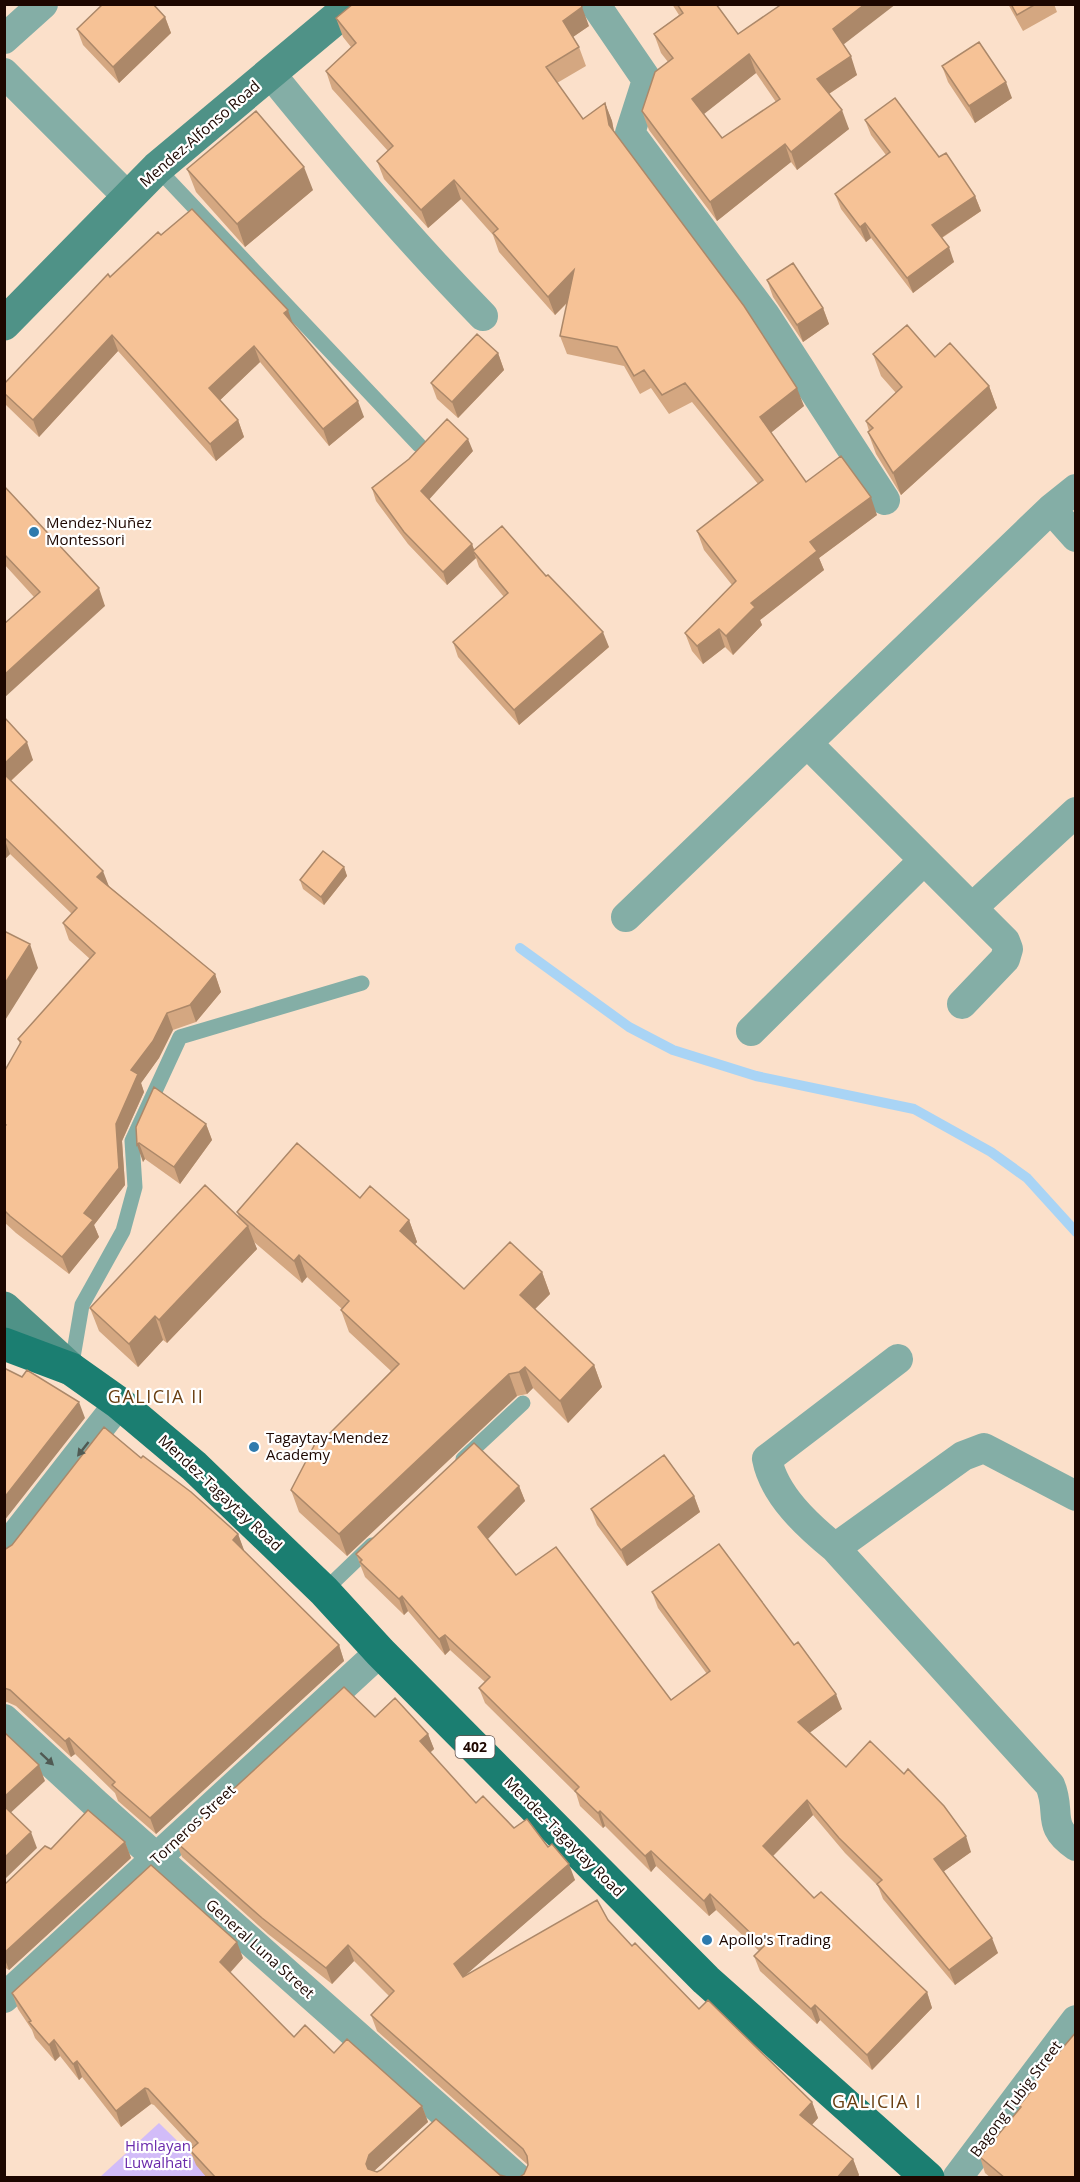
<svg xmlns="http://www.w3.org/2000/svg" width="1080" height="2182" font-family="'Open Sans',sans-serif">
<rect width="100%" height="100%" fill="#fbe0ca"/>
<!-- green -->
<path fill="#d2bcf8" d="M159,2123L214,2177L99,2178Z"/>
<g fill="none" stroke-linecap="round" stroke-linejoin="round">
<!-- stream -->
<path stroke="#a9d4f5" stroke-width="10" d="M520,948L629,1027L673,1050L756,1076L914,1109L991,1152L1027,1178L1076,1232"/>
<!-- service -->
<path stroke="#84aea6" stroke-width="15" d="M157,168L419,445
M71,1369L82,1305L123,1231L135,1187L132,1141L180,1037L362,983
M463,1459L523,1403
M324,1591L372,1545"/>
<!-- minor -->
<path stroke="#84aea6" stroke-width="30" d="M595,4L647,80L630,133L765,315L885,500
M4,39L43,4
M4,73L129,198
M270,73C338,157 407,238 483,316
M1051,509L1076,537
M807,743L1005,941L1008,949L1005,959L962,1004
M972,908L1076,812
M626,917L1051,509L1076,489
M751,1031L924,860
M898,1359L767,1459C774,1495 807,1525 835,1548L1050,1785C1062,1813 1045,1825 1076,1846
M835,1548L963,1456L984,1448L1076,1496
M4,1550L119,1403
M4,1719L96,1804L517,2178
M4,1998L380,1652
M957,2178L1076,2020"/>
<!-- secondary -->
<path stroke="#4f9287" stroke-width="33" d="M4,324L157,168L353,4
M4,1308L71,1369"/>
<!-- primary -->
<path stroke="#1b7e71" stroke-width="33" d="M4,1344L71,1369L119,1403L194,1466L324,1591L380,1652L706,1980L928,2178"/>
</g>
<!-- wall -->
<path fill="#d4a781" fill-rule="evenodd" d="M672,4H716L738,34L843,45L857,75L829,94L849,129L797,170L791,162L717,221L649,130L642,111L668,62L661,53L654,34L679,15ZM756,73L776,102L722,138L703,114Z
M1008,4H1054L1057,12L1023,31Z
M165,17L171,33L119,83L83,45L77,29Z
M336,18L589,26L573,37L579,47L586,66L557,83L583,119L605,103L612,121L614,131L804,406L771,432L806,482L877,515L819,558L824,570L760,620L762,625L733,655L725,647L703,664L692,651L685,633L732,585L704,550L697,531L758,484L692,402L669,414L651,388L640,394L624,366L567,354L560,336L567,303L555,315L499,252L493,235L461,199L428,228L384,179L377,161L388,151L332,89L326,71L351,47L343,37Z
M942,66L1012,98L975,123L948,82Z
M865,120L939,157L975,196L981,211L942,238L954,262L913,293L871,238L866,242L841,209L835,194L886,155L871,135Z
M187,169L313,190L245,247L196,192Z
M161,235L292,323L364,417L329,446L260,362L220,400L238,420L244,437L216,461L118,351L39,437L6,405L4,402V384L110,277Z
M767,280L823,308L829,324L803,342L773,297Z
M498,353L504,370L458,418L437,399L431,383Z
M873,354L935,357L989,386L997,408L901,495L876,454L868,432L869,431L866,421L896,393L881,376Z
M473,451L429,499L472,544L474,550L609,647L519,725L458,657L453,642L504,597L479,567L476,558L447,585L408,544L376,501L372,488Z
M4,486L105,606L34,597L4,564Z
M4,717L33,760L11,781L109,886L215,974L221,992L196,1022L173,1030L159,1058L141,1083L144,1092L122,1141L125,1185L94,1225L99,1237L69,1274L16,1233L4,1222V1072L20,1044L18,1039L90,959L69,940L63,923L72,914L10,854L4,860Z
M344,867L347,876L324,905L303,889L300,880Z
M206,1124L212,1140L180,1184L145,1159L143,1162L136,1127Z
M360,1198L409,1220L417,1242L415,1244L464,1289L542,1272L550,1294L535,1309L594,1365L602,1387L568,1423L533,1388L527,1394L517,1396L347,1556L299,1512L291,1490L320,1443L391,1371L349,1332L341,1310L342,1309L307,1277L302,1283L254,1242L257,1249L167,1343L163,1340L138,1367L99,1331L90,1308L239,1217L237,1212Z
M141,1458L238,1534L244,1551L339,1645L344,1661L156,1834L118,1801L115,1793L75,1754L71,1757L16,1706L7,1702L4,1703V1550Z
M519,1486L525,1501L487,1539L516,1575L671,1700L707,1674L658,1608L652,1592L794,1645L842,1709L810,1732L846,1767L971,1852L944,1871L998,1953L955,1985L883,1899L878,1886L845,1853L813,1815L773,1856L814,1898L927,1992L932,2008L872,2070L820,2020L817,2024L760,1971L754,1956L759,1951L716,1910L709,1916L656,1866L651,1872L605,1826L603,1828L580,1806L576,1793L485,1703L479,1688L485,1682L450,1650L445,1655L408,1611L404,1615L365,1577L356,1554Z
M694,1496L700,1512L627,1566L597,1525L591,1509Z
M375,1717L428,1734L434,1749L430,1753L476,1803L514,1828L548,1847L575,1880L464,1976L608,1920L632,1946L699,2009L812,2102L818,2118L812,2125L853,2159L859,2175L857,2178H518L524,2174L528,2165L377,2031L371,2015L389,1996L354,1961L332,1984L268,1934L182,1857L176,1842Z
M125,1842L131,1858L9,1970L4,1967V1885L51,1849Z
M243,1958L230,1973L294,2037L334,2053L422,2106L428,2122L374,2171L500,2175L511,2178H207L196,2165L190,2150L193,2147L154,2105L151,2104L121,2127L82,2077L79,2080L60,2056L55,2061L35,2038L32,2030L18,2009L12,1993Z
M1076,2032V2178H991L985,2173L980,2157L1020,2109L1019,2106L1036,2086L1034,2082Z"/>
<!-- shaded-wall -->
<path fill="#ac8869" d="M865,4H896L839,48L833,29Z
M582,7L589,26L570,39L563,21Z
M165,17L171,33L119,83L113,67Z
M749,54L756,73L699,118L692,99Z
M851,56L857,75L824,97L817,79Z
M1006,82L1012,98L975,123L969,106Z
M605,103L612,121L616,143L609,125Z
M842,110L849,129L797,170L791,152Z
M785,144L791,162L717,221L710,202Z
M304,167L313,190L245,247L237,224Z
M454,180L461,199L428,228L421,210Z
M975,196L981,211L938,240L932,225Z
M865,223L871,238L866,242L860,227Z
M949,247L954,262L913,293L907,278Z
M574,270L581,288L555,315L548,297Z
M823,308L829,324L803,342L797,325Z
M288,310L294,327L284,313Z
M112,335L118,351L39,437L33,420Z
M254,346L260,362L215,405L209,388Z
M498,353L504,370L458,418L452,402Z
M989,386L997,408L901,495L893,473Z
M797,388L804,406L767,436L760,417Z
M358,401L364,417L329,446L323,429Z
M238,420L244,437L216,461L210,444Z
M468,439L473,451L426,503L421,491Z
M871,497L877,515L819,558L824,570L760,620L762,625L733,655L726,636L751,603L810,542Z
M472,544L476,555L473,551L476,558L447,585L443,572Z
M99,588L105,606L4,698V675Z
M719,629L725,647L703,664L697,646Z
M603,632L609,647L519,725L514,710Z
M27,742L33,760L5,786L4,764Z
M4,838L10,854L4,860Z
M344,867L347,876L324,905L321,897Z
M103,871L110,889L97,877Z
M30,944L38,968L4,1022V985Z
M215,974L221,992L196,1022L190,1005Z
M167,1013L173,1030L159,1058L141,1083L144,1092L122,1141L125,1185L94,1225L99,1237L69,1274L62,1257L84,1213L116,1124L131,1070Z
M206,1124L212,1140L180,1184L174,1167Z
M139,1143L145,1159L143,1162L137,1145Z
M409,1220L417,1242L408,1252L400,1231Z
M248,1226L257,1249L167,1343L159,1320Z
M299,1255L307,1277L302,1283L294,1261Z
M542,1272L550,1294L528,1316L520,1295Z
M155,1316L163,1340L138,1367L129,1344Z
M594,1365L602,1387L568,1423L560,1401Z
M525,1367L533,1388L527,1394L519,1372Z
M509,1374L517,1396L347,1556L339,1534Z
M79,1402L85,1418L4,1521V1498Z
M519,1486L525,1501L484,1543L478,1527Z
M694,1496L700,1512L627,1566L621,1550Z
M238,1534L244,1550L239,1556L233,1540Z
M402,1596L408,1611L404,1615L399,1599Z
M445,1635L450,1650L445,1655L439,1639Z
M339,1645L344,1661L156,1834L150,1818Z
M836,1694L842,1709L804,1737L798,1722Z
M428,1734L434,1749L425,1757L420,1741Z
M69,1738L75,1754L71,1757L65,1741Z
M39,1765L45,1781L6,1817L4,1814V1797Z
M807,1800L813,1815L768,1861L763,1846Z
M600,1811L605,1826L603,1828L598,1813Z
M31,1832L37,1848L4,1880V1858Z
M966,1836L971,1852L940,1874L934,1859Z
M125,1842L131,1858L9,1970L4,1957V1953Z
M651,1851L656,1866L651,1872L645,1856Z
M569,1864L575,1880L460,1980L454,1964Z
M710,1894L716,1910L709,1916L704,1901Z
M992,1938L998,1953L955,1985L949,1970Z
M237,1942L243,1958L225,1978L220,1962Z
M348,1945L354,1961L332,1984L326,1968Z
M927,1992L932,2008L872,2070L867,2055Z
M815,2005L820,2020L817,2024L811,2009Z
M54,2040L60,2056L55,2061L49,2045Z
M77,2061L82,2077L79,2080L73,2064Z
M145,2088L151,2104L121,2127L116,2111Z
M812,2102L818,2118L806,2131L800,2115Z
M422,2106L428,2122L374,2171L372,2178L366,2164L369,2155Z
M853,2159L859,2175L857,2178H837Z"/>
<!-- building -->
<path fill="#f6c296" stroke="#ac8869" stroke-width="1.5" fill-rule="evenodd" d="M103,4H153L165,17L113,67L77,29Z
M353,4H581L582,7L563,21L579,47L546,67L583,119L605,103L609,125L744,306L797,388L760,417L806,482L841,456L871,497L810,542L817,551L751,603L755,607L726,636L719,629L697,646L685,633L736,581L697,531L763,480L685,383L662,395L644,370L634,376L617,347L560,336L574,270L548,297L493,233L498,229L454,180L421,210L377,161L393,146L326,71L356,43L336,18Z
M677,4H716L738,34L782,4H865L833,29L851,56L817,79L842,110L791,152L785,144L710,202L642,111L655,72L673,58L654,34L683,13ZM749,54L780,99L722,138L692,99Z
M1011,4H1036L1017,15Z
M979,42L1006,82L969,106L942,66Z
M895,98L939,157L946,153L975,196L932,225L949,247L907,278L865,223L860,227L835,194L890,152L865,120Z
M256,111L304,167L237,224L187,169Z
M192,209L288,310L284,313L358,401L323,429L254,346L209,388L238,420L210,444L112,335L33,420L4,393V384L108,274L110,277L158,232L161,235Z
M793,263L823,308L797,325L767,280Z
M907,325L935,357L950,343L989,386L893,473L868,432L873,428L866,421L902,387L873,354Z
M477,334L498,353L452,402L431,383Z
M447,419L468,439L421,491L472,544L443,572L404,532L372,488L409,459Z
M4,486L99,588L4,675V624L40,592L4,554Z
M502,526L546,576L548,575L603,632L514,710L453,642L508,593L473,551Z
M4,717L27,742L4,764Z
M4,774L103,871L97,877L215,974L190,1005L167,1013L153,1041L131,1070L138,1074L116,1124L119,1168L84,1213L93,1220L62,1257L10,1216L4,1210V1127L6,1125L4,1124V1072L21,1042L18,1039L95,953L63,923L77,908L4,837Z
M323,851L344,867L321,897L300,880Z
M4,931L30,944L4,985Z
M154,1087L206,1124L174,1167L139,1143L137,1145L136,1127Z
M297,1143L360,1198L370,1186L409,1220L400,1231L464,1289L510,1242L542,1272L520,1295L594,1365L560,1401L525,1367L519,1372L509,1374L339,1534L291,1490L317,1440L320,1443L399,1364L341,1310L349,1301L299,1255L294,1261L237,1212Z
M205,1185L248,1226L159,1320L155,1316L129,1344L90,1308Z
M4,1368L22,1377L27,1370L79,1402L4,1498Z
M104,1427L141,1458L143,1456L191,1492L238,1534L233,1540L339,1645L150,1818L112,1785L115,1782L69,1738L65,1741L10,1690L4,1688V1550L12,1545Z
M474,1443L519,1486L478,1527L516,1575L556,1547L671,1700L710,1671L652,1592L719,1544L794,1645L798,1642L836,1694L798,1722L846,1767L870,1741L904,1774L908,1769L944,1806L966,1836L934,1859L992,1938L949,1970L877,1884L882,1880L839,1838L807,1800L763,1846L814,1898L821,1892L927,1992L867,2055L815,2005L811,2009L754,1956L764,1946L710,1894L704,1901L651,1851L645,1856L600,1811L598,1813L575,1791L579,1787L479,1688L490,1677L445,1635L439,1639L402,1596L399,1599L360,1562L362,1560L356,1554Z
M664,1455L694,1496L621,1550L591,1509Z
M344,1687L375,1717L395,1698L428,1734L420,1741L476,1803L483,1796L514,1828L527,1819L548,1847L552,1844L569,1864L454,1964L463,1977L597,1900L608,1920L632,1946L635,1943L699,2009L708,2000L812,2102L800,2115L853,2159L837,2178H518L524,2174L528,2165L527,2156L523,2149L371,2015L394,1991L348,1945L326,1968L262,1918L176,1842Z
M4,1732L39,1765L4,1797Z
M4,1806L31,1832L4,1858Z
M88,1810L125,1842L4,1953V1885L45,1846L51,1849Z
M151,1865L237,1942L220,1962L294,2037L305,2025L334,2053L347,2039L422,2106L369,2155L366,2164L368,2169L377,2172L381,2170L436,2119L500,2175L511,2178H216L190,2150L198,2143L148,2089L145,2088L116,2111L77,2061L73,2064L54,2040L49,2045L29,2022L31,2021L12,1993Z
M1076,2032V2178H1005L980,2157L1021,2107L1019,2106L1037,2084L1034,2082Z"/>
<!-- one-way arrows -->
<defs><path id="oneway-solid" d="M-6-.8H1V-3.2L6.5 0L1 3.2V.8H-6Z" transform="scale(1.5)"/></defs>
<g fill="#505a53">
<use href="#oneway-solid" transform="translate(83 1449) rotate(128)"/>
<use href="#oneway-solid" transform="translate(47 1759) rotate(43)"/>
</g>
<!-- markers -->
<g fill="#2e7aad" stroke="#fff" stroke-width="2">
<circle cx="34" cy="532" r="6"/>
<circle cx="254" cy="1447" r="6"/>
<circle cx="707" cy="1940" r="6"/>
</g>
<g text-anchor="middle" stroke-width="4.5" stroke-linejoin="round" paint-order="stroke">
<!-- shield labels -->
<rect fill="#fff" stroke="#61514c" stroke-width="1.5" x="455.5" y="1736" width="39" height="22" rx="4.5"/>
<g font-size="14" font-weight="bold" fill="#1d0700">
<text x="475" y="1752">402</text>
</g>
<!-- street labels -->
<g font-size="15" fill="#1d0700" stroke="#fff">
<text transform="translate(200 134) rotate(-41)" y="5">Mendez-Alfonso Road</text>
<text transform="translate(220 1493) rotate(43)" y="5">Mendez-Tagaytay Road</text>
<text transform="translate(193 1825) rotate(-43)" y="5">Torneros Street</text>
<text transform="translate(564 1837) rotate(45)" y="5">Mendez-Tagaytay Road</text>
<text transform="translate(260 1949) rotate(42)" y="5">General Luna Street</text>
<text transform="translate(1016 2099) rotate(-53)" y="5">Bagong Tubig Street</text>
</g>
<!-- poi labels -->
<g font-size="15" fill="#1d0700" stroke="#fff" text-anchor="start">
<text x="46" y="528">Mendez-Nuñez<tspan x="46" dy="17">Montessori</tspan></text>
<text x="266" y="1443">Tagaytay-Mendez<tspan x="266" dy="17">Academy</tspan></text>
<text x="719" y="1945">Apollo's Trading</text>
</g>
<!-- park labels -->
<g font-size="15" fill="#6a29ab" stroke="#fff">
<text x="158" y="2151">Himlayan<tspan x="158" dy="17">Luwalhati</tspan></text>
</g>
<!-- quarter labels -->
<g font-size="18" letter-spacing="1.5" fill="#6a3f12" stroke="#fff">
<text x="156" y="1403">GALICIA II</text>
<text x="877" y="2108">GALICIA I</text>
</g>
</g>
<!-- border -->
<rect width="1080" height="2182" fill="none" stroke="#1d0700" stroke-width="12"/>
</svg>
